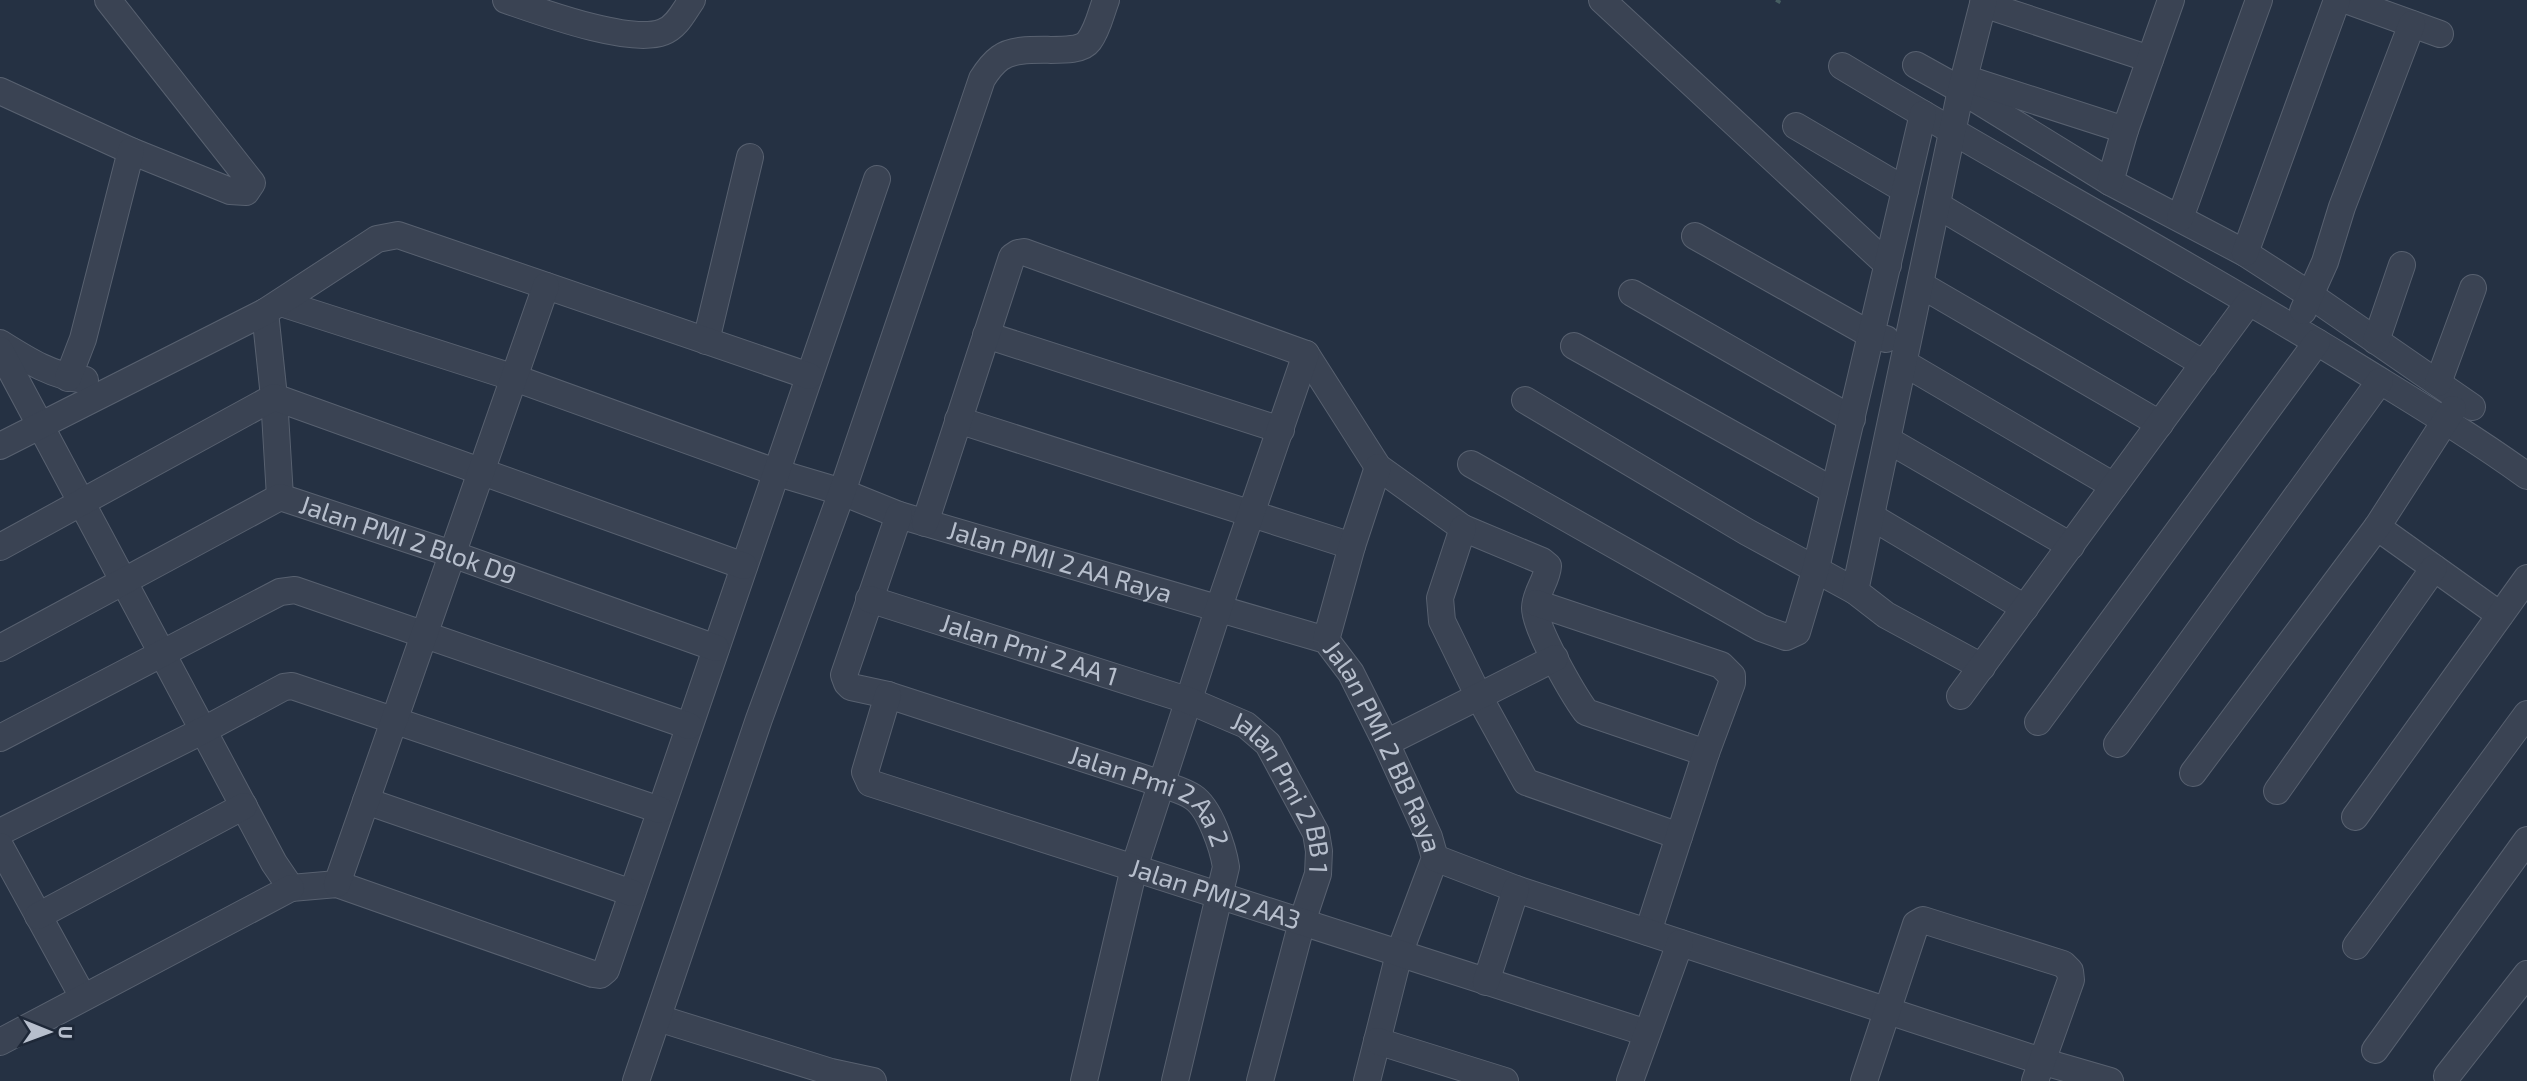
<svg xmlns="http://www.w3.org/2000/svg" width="2527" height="1081" font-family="'Exo 2',sans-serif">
<rect width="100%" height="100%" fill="#253143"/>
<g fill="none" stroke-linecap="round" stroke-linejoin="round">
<!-- minor casing -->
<g stroke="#586170" stroke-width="28">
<g id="minor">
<path d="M506,0C541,12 630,45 663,32C677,27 684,11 692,0"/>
<path d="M1602,0L1888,265"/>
<path d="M2346,0L2440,34"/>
<path d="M1983,4L2150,59"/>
<path d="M1916,65L1961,90L2110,182L2245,253L2310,295L2472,407"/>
<path d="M1842,66C2008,166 2179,258 2345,359C2406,397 2469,434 2527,476"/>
<path d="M1964,78L2125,130"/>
<path d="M0,91L131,151L230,191L246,192L252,183L108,0"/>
<path d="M1796,126L1905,190"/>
<path d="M2110,182L2125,130L2171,0"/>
<path d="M1937,205L2204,364"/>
<path d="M2180,218L2259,0"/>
<path d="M1695,236L1871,335L1886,339"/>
<path d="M2245,253L2337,0"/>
<path d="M1921,285L2160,424"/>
<path d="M1632,293L1852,419"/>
<path id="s1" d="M281,303L512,377L778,473L842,492L899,515L1326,640L1351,673L1386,743L1429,837L1435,858L1399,954L1367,1081"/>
<path d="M2303,311L2325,262L2342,207L2412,24"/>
<path d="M265,312L274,397L280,497"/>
<path d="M986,335L1281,430"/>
<path d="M706,341L750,157"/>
<path d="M2376,341L2402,265"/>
<path d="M0,343C27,360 52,376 85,380"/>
<path d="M1574,346L1834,491"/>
<path d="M0,350L274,863L291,888L337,884L593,974L600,975L606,970L877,179"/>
<path d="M1306,354L1378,467L1463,528L1542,561L1548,566C1547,581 1535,593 1535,608C1535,629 1573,694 1586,712L1706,753"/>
<path d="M1904,363L2114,486"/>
<path d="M68,378L83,339L131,151"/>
<path d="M2438,383L2473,288"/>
<path d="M1525,400L1747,532L1855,591"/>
<path d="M958,420L1352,546"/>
<path d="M1888,440L2071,546"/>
<path d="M0,446L265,312L377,239L398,235L809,376"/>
<path d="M1471,464L1761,628L1786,637L1797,632L1816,568L1923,114"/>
<path id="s2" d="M899,515L844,675L847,683L851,687L888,695L1162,784C1172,788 1185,791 1193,797C1210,808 1223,848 1226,867L1175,1081"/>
<path d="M1872,517L2025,608"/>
<path d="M925,523L1012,257L1018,253L1024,252L1306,354L1219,607L1134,868L1084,1081"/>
<path d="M2377,527L2500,615"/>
<path d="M1463,528L1440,598L1442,621L1478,695L1526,782L1679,836"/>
<path d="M0,547L274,397L744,566"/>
<path id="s3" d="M869,599L1190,701L1246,725L1268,744L1316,833L1319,851L1318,874L1302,922L1260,1081"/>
<path d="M1536,603L1721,665L1732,676V683L1706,753L1648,932"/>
<path d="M1326,640L1352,546L1378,467"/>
<path id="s4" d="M0,648L280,497L452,554L716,648"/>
<path d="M1982,667L1886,615L1855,591L1961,90L1984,0"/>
<path id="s5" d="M888,695L865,772L870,783L1647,1033"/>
<path d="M1960,696L2249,302"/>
<path d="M2038,722L2317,342"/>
<path d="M0,738L280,592L295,590L689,726"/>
<path d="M1386,743L1555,658"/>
<path d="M2117,744L2380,381"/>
<path d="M2193,773L2377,527L2453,409"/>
<path d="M2277,791L2434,568"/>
<path d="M366,801L632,893"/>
<path d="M2355,817L2527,578"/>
<path d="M0,832L204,730L284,687L292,686L660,810"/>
<path d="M0,846L83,997"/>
<path d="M1435,858L1516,889L2041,1061L2110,1081"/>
<path d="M337,884L546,286"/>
<path d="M38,916L244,806"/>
<path d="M2356,946L2527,714"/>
<path d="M1486,982L1516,889"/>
<path d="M658,1018L831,1072L873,1081"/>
<path d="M1377,1041L1505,1081"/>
<path d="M0,1042L291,888"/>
<path d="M2375,1050L2527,840"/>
<path d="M2447,1076L2527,974"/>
<path d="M636,1081L759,719L842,492L982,79C987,71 993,63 1000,58C1023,41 1076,59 1089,41C1098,29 1101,13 1106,0"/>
<path d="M1630,1081L1680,943"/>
<path d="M1864,1081L1916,924L1923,920L2063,964L2070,971L2071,980L2035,1081"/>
</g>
</g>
<!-- path -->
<path stroke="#465d61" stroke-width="3.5" stroke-dasharray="5 5" stroke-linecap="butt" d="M1776,0L1783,4"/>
<!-- minor -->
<use href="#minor" stroke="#3a4353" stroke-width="26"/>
</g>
<g text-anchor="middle" stroke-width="7" stroke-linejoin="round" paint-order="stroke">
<!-- street labels -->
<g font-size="26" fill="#b7bfcd" stroke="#1e2838">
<text dy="9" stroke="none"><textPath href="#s4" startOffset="453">Jalan PMI 2 Blok D9</textPath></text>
<text dy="9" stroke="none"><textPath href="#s1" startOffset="821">Jalan PMI 2 AA Raya</textPath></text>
<text dy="9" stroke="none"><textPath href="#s3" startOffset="168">Jalan Pmi 2 AA 1</textPath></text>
<text dy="9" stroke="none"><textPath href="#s1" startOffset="1220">Jalan PMI 2 BB Raya</textPath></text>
<text dy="9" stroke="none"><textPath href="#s3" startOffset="476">Jalan Pmi 2 BB 1</textPath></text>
<text dy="9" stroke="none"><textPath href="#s2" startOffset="506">Jalan Pmi 2 Aa 2</textPath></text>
<text dy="9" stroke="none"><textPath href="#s5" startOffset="455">Jalan PMI2 AA3</textPath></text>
</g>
</g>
<!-- north arrow -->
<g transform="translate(49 1032) rotate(91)" stroke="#1e2838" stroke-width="5" paint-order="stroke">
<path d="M0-5L12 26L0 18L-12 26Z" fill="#b7bfcd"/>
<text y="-10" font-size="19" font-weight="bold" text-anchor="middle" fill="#b7bfcd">U</text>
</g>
</svg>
